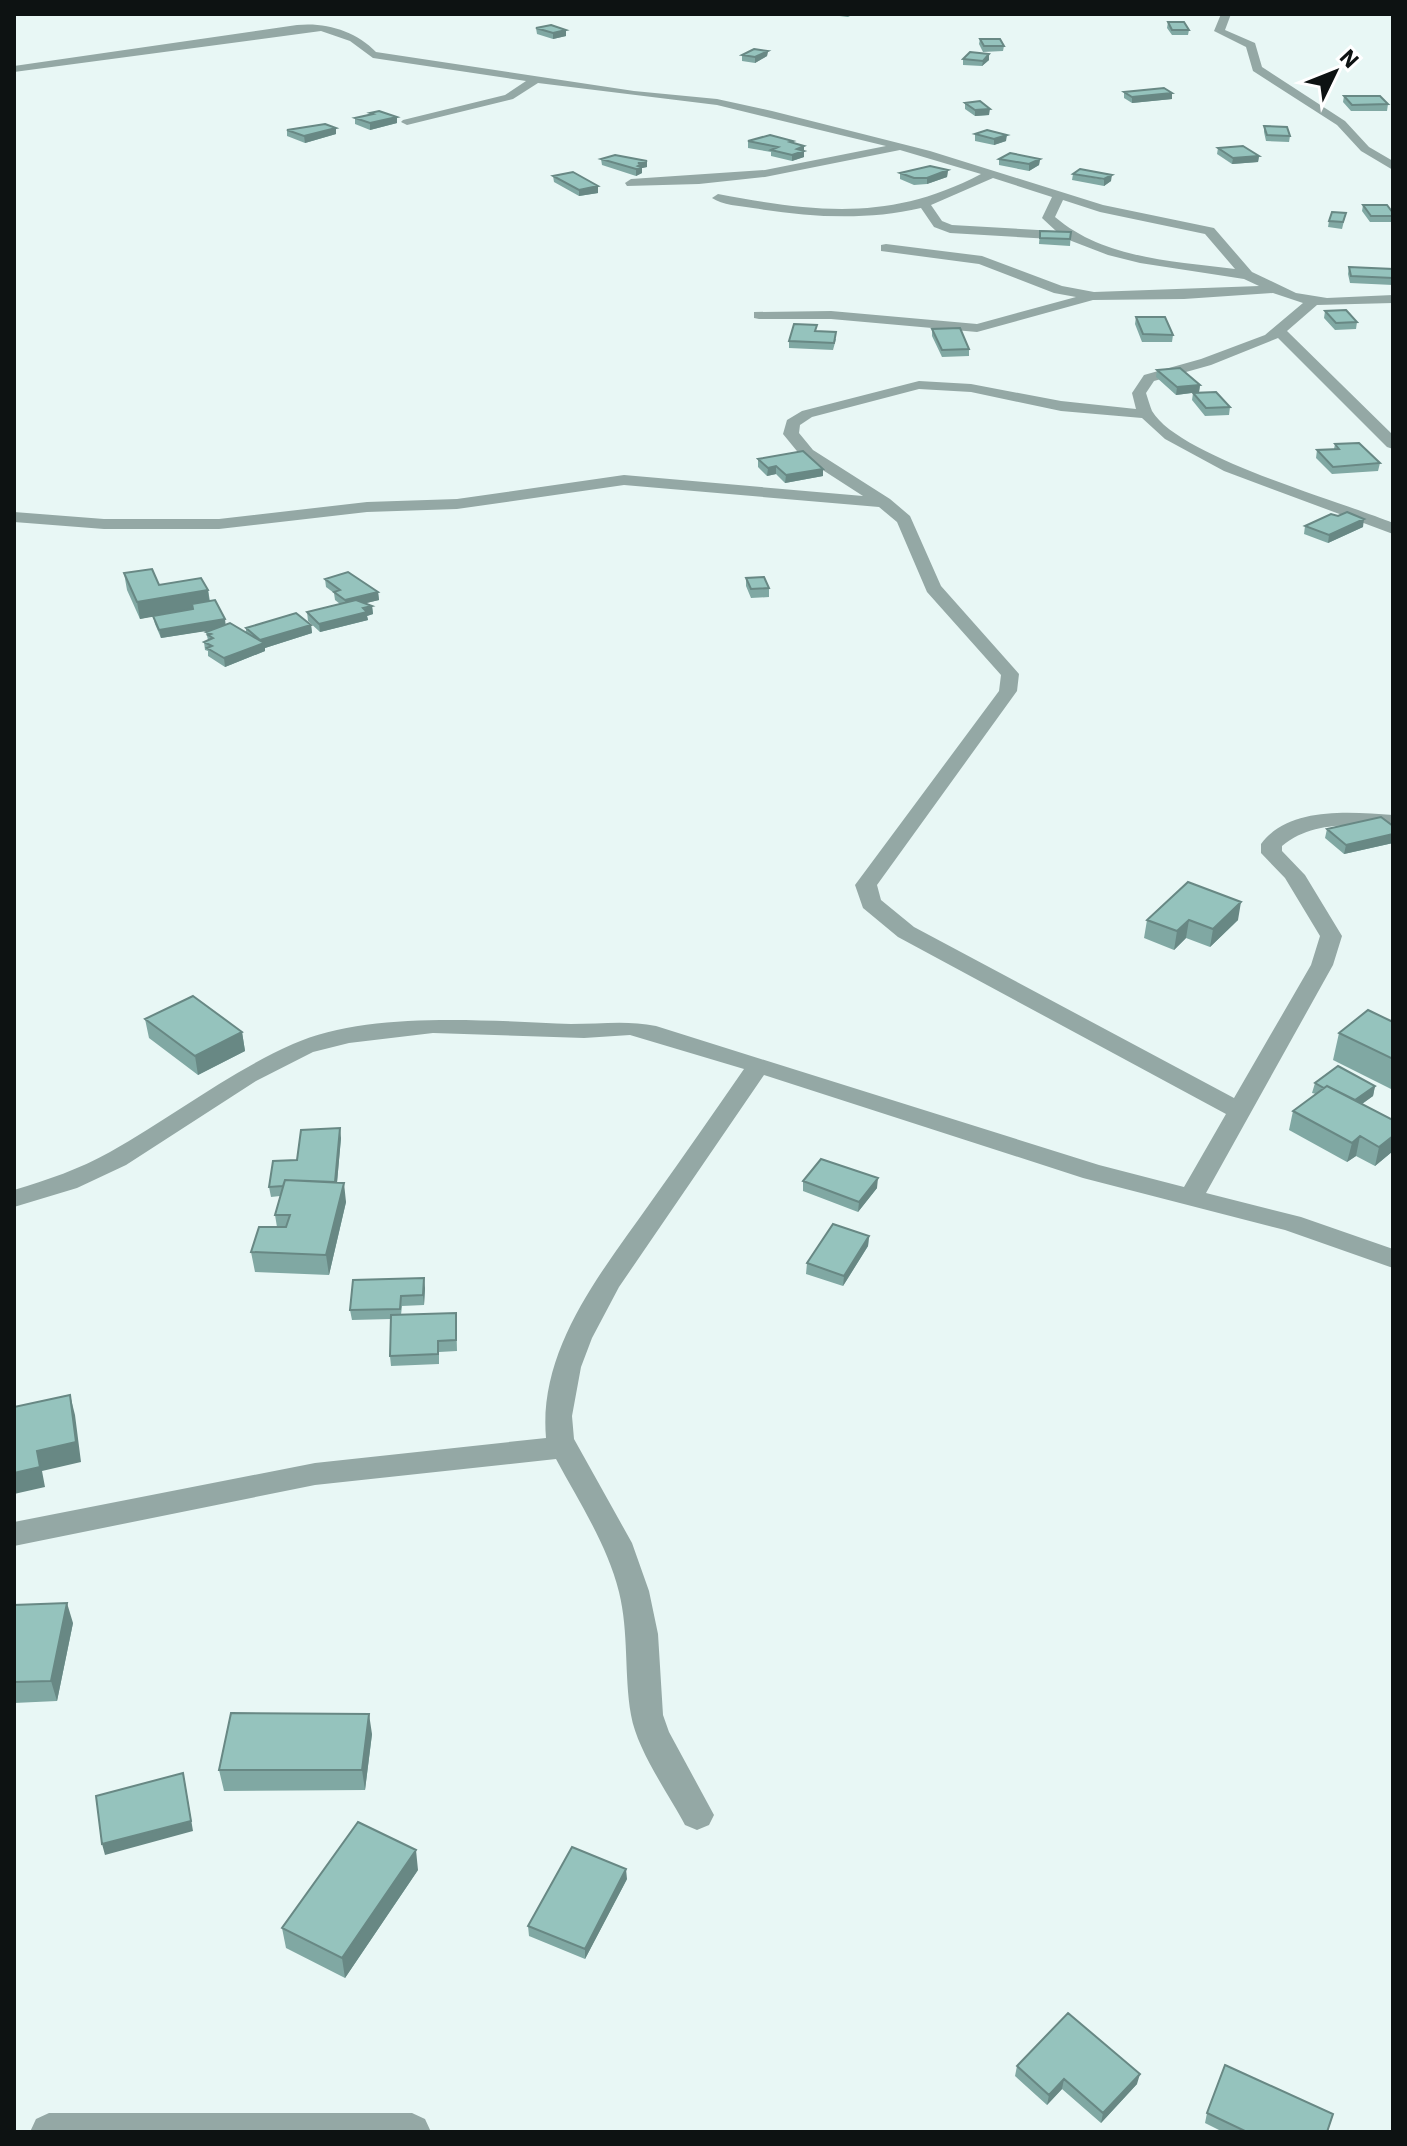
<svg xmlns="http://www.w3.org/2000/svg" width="1407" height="2146" font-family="'IBM Plex Sans',sans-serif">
<rect width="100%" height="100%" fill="#e8f7f5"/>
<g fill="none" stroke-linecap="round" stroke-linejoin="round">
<!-- minor -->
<path fill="#94a8a5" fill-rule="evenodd" d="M1221,14H1231L1225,30L1255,43L1262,67L1345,121L1369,147L1393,161V170L1361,151L1337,125L1253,71L1246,47L1214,31Z
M297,25C326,22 356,31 376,52L634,91L717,99L772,111L930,151L1103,205L1214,228L1252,272L1296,293L1327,298L1393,295V303L1317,305L1287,331L1393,435V449L1387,447L1278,338L1211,365L1154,381L1146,393C1148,399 1150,406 1152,411C1179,457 1340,501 1393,523V534L1224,471L1165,439L1142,418L1061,411L971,392L919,389L812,417L800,425L799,433L813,450L890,499L910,516L941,586L1019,674L1017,691L877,885L881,900L914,927L1234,1098L1311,965L1320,936L1285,878L1261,853V844C1289,806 1351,812 1393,815V827C1355,825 1313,820 1282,846V851L1305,875L1342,936L1333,965L1206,1193L1301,1217L1393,1249V1268L1285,1230L1083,1178L764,1075L619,1287L592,1338L581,1367L572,1416L574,1439L632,1543L649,1591L658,1634L663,1715L669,1732L714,1815L709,1825L697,1830L685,1825C668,1793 637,1750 631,1715C624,1674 629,1633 619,1592C607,1544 579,1502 556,1459L315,1485L14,1546V1522L315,1463L546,1438C538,1347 604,1269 653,1199C684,1156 714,1112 744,1069L630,1035L584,1038L433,1033L349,1043L313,1052L256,1081L126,1165L77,1188L14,1207V1190C47,1180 80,1169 110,1152C172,1117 228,1073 293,1044C368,1010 491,1021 571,1024C600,1024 627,1020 656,1026L1099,1165L1184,1187L1226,1114L898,937L863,908L855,885L999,691L1001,675L927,592L897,522L879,507L624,485L457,509L367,512L219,529H104L14,522V512L104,519H219L367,502L457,499L624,475L863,496L801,456L783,434L787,420L802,411L919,381L971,384L1061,401L1136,409L1132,393L1144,375L1201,359L1265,335L1303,303L1273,293L1184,299L1093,300L977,332L831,319H759L754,318V312L831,311L977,324L1076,297L1054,293L979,264L881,251V245L886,244L982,256L1062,286L1094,292L1259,286L1244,279L1140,263L1108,255L1069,240L950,233L934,227L921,208C865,221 809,217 753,208C740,206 722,205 712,198L718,194C815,212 890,222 981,174L900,150L765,177L699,184L627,186L625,183L631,179L765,170L886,146L717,105L538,83L513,99L407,125L401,122L403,120L505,95L526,81L373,58L350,41L321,31L14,72V66ZM993,178L1052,197L1042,218L1056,231L952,225L942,221L931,205ZM1063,200L1100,212L1205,234L1235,269C1174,261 1104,259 1055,217Z
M49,2113H412L425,2119L431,2132H30L36,2119Z"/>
</g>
<!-- wall -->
<path fill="#80a8a3" d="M831,14H854L848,17L831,15Z
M1168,22L1189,30L1188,35H1172L1167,28Z
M536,28L566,30V36L553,39L537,34Z
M980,39L1004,46L1003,51L983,52L979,44Z
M768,51L767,56L755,63L742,61V55Z
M989,54V60L982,66L963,65V59Z
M1124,92L1172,99L1132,103L1124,98Z
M1344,96L1388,104L1387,111H1351L1343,102Z
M965,103L989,115L975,116L965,109Z
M370,113L397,117V123L370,130L355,124V118L371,114Z
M1264,126L1290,136L1289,142L1266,141L1264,132Z
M336,128V134L305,143L287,136V130Z
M975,134L1006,141L994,145L975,141Z
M748,141H793V143L804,146V157L792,161L771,156V152L748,148Z
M1218,148L1259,156L1258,162L1232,164L1217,154Z
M601,159L647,167L642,168V173L636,176L602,165Z
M999,159H1040L1039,165L1029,171L999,165Z
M948,170L947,177L927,184L914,185L900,179V173Z
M1073,174L1111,181L1104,186L1072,180Z
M553,176L598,186V193L579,196L554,182Z
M1363,205L1393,213V222H1370L1362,211Z
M1346,213L1342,229L1328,227L1329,221Z
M1040,231L1071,232L1070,246L1039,244Z
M1349,267L1393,269V285L1350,283L1348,274Z
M1325,311L1357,322L1356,329L1335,330L1324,318Z
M1136,317L1173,335L1172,342H1142L1135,324Z
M932,329L969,349V356L942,357L932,336Z
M817,331L836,339L833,350L789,348V341Z
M1157,370L1200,385L1199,392L1176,395L1156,377Z
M1193,393L1230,407L1229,415L1205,416L1192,400Z
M1335,444L1380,463L1378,471L1332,474L1316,458L1317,450L1334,449Z
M758,459L823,476L785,483L776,474L767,476L758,467Z
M1305,526L1363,527L1328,543L1304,534Z
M124,573L159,585L208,590L210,601L225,624L246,632V628L311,625L312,633L265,648V651L225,667L208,656V651L205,650L204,642L208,640L206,632L210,630L161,638L155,624L153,616L140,619L127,590Z
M746,578L769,588V597L751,598L746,586Z
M325,579L378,592L379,600L366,603L372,606L373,614L367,616L368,620L320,632L308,621L307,612L340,604L335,600L334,593L326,587Z
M1393,826V843L1344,854L1325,838L1327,829Z
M1147,920H1238L1210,947L1186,938L1174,950L1144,938Z
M145,1019L242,1032L245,1051L198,1075L149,1038Z
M1393,1022V1090L1333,1060L1339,1033Z
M1315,1083L1375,1086L1373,1096L1362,1104L1393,1120V1151L1375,1166L1356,1156L1347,1162L1289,1130L1293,1111L1316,1094L1312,1093Z
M341,1138L337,1182L346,1202L329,1275L255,1272L251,1252L277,1227L275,1215L280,1196L271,1197L269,1187L297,1160Z
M803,1181L877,1188L858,1212L803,1191Z
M869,1236L868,1246L843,1286L806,1274L807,1263Z
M425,1288L424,1305L402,1306L401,1315L456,1313L457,1351L439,1352V1364L391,1366L390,1356L391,1319L352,1320L350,1310Z
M14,1605L73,1623L57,1701L14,1703Z
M372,1734L365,1790L224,1791L219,1770Z
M418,1870L345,1978L286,1948L282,1928Z
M627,1879L585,1959L529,1936L528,1926Z
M1017,2066L1137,2084L1101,2123L1062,2089L1047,2105L1015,2076Z
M1207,2113L1327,2132H1223L1205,2123Z"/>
<!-- shaded-wall -->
<path fill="#688884" d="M566,30V36L553,39V33Z
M768,51L767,56L755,63V57Z
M989,54V60L982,66L983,61Z
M1172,93V99L1132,103V97Z
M990,109L989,115L975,116V110Z
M397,117V123L370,130V123Z
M336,128V134L305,143L304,136Z
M1007,135L1006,141L994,145V139Z
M804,146V157L792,161V155L797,149Z
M1259,156L1258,162L1232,164L1233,158Z
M1040,159L1039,165L1029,171V164Z
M647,161V167L642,168V173L636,176V169L638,163Z
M948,170L947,177L927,184V178Z
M1112,175L1111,181L1104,186V179Z
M598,186V193L579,196V190Z
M1200,385L1199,392L1176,395L1177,387Z
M776,466V474L767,476L768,468Z
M823,469V476L785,483L786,475Z
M1364,519L1363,527L1328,543L1329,535Z
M208,590L210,607L192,604V610L140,619L137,602Z
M378,592L379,600L346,608L345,600Z
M372,606L373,614L367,616L368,620L320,632L319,624Z
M225,619L226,628L161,638L159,630Z
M311,625L312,633L265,648V651L225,667L224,658L260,640Z
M1393,834V843L1344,854L1346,845Z
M1241,902L1238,920L1210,947L1213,929Z
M1189,920L1186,938L1174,950L1177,931Z
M242,1032L245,1051L198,1075L195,1056Z
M1375,1086L1373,1096L1349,1113L1351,1103Z
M340,1128L341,1138L336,1194L335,1184Z
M1360,1136L1356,1156L1347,1162L1352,1143Z
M1393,1136V1151L1375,1166L1379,1147Z
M878,1178L877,1188L858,1212L859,1202Z
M344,1183L346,1202L329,1275L326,1255Z
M869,1236L868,1246L843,1286L844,1276Z
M424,1278L425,1288L424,1305L423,1295Z
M70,1395L75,1415L81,1462L42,1471L45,1487L14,1494V1473L37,1451Z
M67,1603L73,1623L57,1701L51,1681Z
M369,1714L372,1734L365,1790L362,1770Z
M185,1783L193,1831L105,1855L102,1844Z
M416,1850L418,1870L345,1978L342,1958Z
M626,1869L627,1879L585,1959V1949Z
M1140,2074L1137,2084L1101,2123L1103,2113Z
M1064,2079L1062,2089L1047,2105L1049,2095Z"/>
<!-- building -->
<path fill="#95c3bd" stroke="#688884" stroke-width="2" d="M1168,22H1184L1189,30H1172Z
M551,25L566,30L553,33L536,28Z
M980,39H1000L1004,46H984Z
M754,49L768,51L755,57L742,55Z
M970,52L989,54L983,61L963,59Z
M1164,88L1172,93L1132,97L1124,92Z
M1344,96H1380L1388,104L1352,105Z
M980,101L990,109L975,110L965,103Z
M379,111L397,117L370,123L355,118L373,114L370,113Z
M325,124L336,128L304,136L287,130Z
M1264,126L1287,127L1290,136L1267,135Z
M987,130L1007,135L994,139L975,134Z
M770,135L793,141L790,142L804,146L797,149L804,151L792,155L771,150L778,147L748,141Z
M1243,146L1259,156L1233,158L1218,148Z
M1010,153L1040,159L1029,164L999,159Z
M615,155L647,161L638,163L642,164L638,166L641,167L636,169L601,159Z
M930,166L948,170L927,178H914L900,173Z
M1080,169L1112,175L1104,179L1073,174Z
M573,172L598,186L579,190L553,176Z
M1363,205H1387L1393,213V216H1371Z
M1332,212L1346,213L1343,222L1329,221Z
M1040,231L1071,232L1070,239L1040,238Z
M1349,267L1393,269V278L1351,276Z
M1346,310L1357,322L1336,323L1325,311Z
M1136,317H1165L1173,335L1143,334Z
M794,324L817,325L815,331L836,332L834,343L789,341Z
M960,328L969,349L942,350L932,329Z
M1180,368L1200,385L1177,387L1157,370Z
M1216,392L1230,407L1206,408L1193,393Z
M1359,443L1380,463L1333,467L1317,450L1339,449L1335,444Z
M803,451L823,469L786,475L776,466L768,468L758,459Z
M1347,512L1364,519L1329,535L1305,526L1331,514L1338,516Z
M152,569L159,585L201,578L208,590L137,602L124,573Z
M348,572L378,592L345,600L334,592L340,590L325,579Z
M764,577L769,588L751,589L746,578Z
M215,600L225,619L159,630L153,616L193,609L192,604Z
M356,600L372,606L363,608L367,612L319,624L307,612Z
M296,613L311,625L260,640L246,628Z
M230,623L264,643L224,658L207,648L212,646L204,642L213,638L208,635L211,634L206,632Z
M1381,817L1393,826V834L1346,845L1327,829Z
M1188,882L1241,902L1213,929L1189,920L1177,931L1147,920Z
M193,996L242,1032L195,1056L145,1019Z
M1368,1010L1393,1022V1059L1339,1033Z
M1338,1066L1375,1086L1355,1100L1327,1086L1324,1088L1315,1083Z
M1327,1086L1393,1120V1136L1379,1147L1360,1136L1352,1143L1293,1111Z
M340,1128L335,1182L285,1180L283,1186L269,1187L273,1161L297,1160L301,1130Z
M821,1159L878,1178L859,1202L803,1181Z
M285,1180L344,1183L326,1255L251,1252L259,1227H286L290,1215H275Z
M833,1224L869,1236L844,1276L807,1263Z
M424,1278L423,1295L401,1296L400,1309L350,1310L353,1280Z
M456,1313V1340L438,1341V1354L390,1356L391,1315Z
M70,1395L76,1442L37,1451L40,1467L14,1473V1407Z
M67,1603L51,1681L14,1682V1605Z
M231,1713L369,1714L362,1770H219Z
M183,1773L191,1821L102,1844L96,1796Z
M358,1822L416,1850L342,1958L282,1928Z
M572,1847L626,1869L585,1949L528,1926Z
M1068,2013L1140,2074L1103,2113L1064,2079L1049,2095L1017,2066Z
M1225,2065L1333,2114L1327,2132H1247L1207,2113Z"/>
<!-- border -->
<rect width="1407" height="2146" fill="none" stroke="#0d1212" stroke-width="32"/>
<!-- north arrow -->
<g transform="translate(1335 72) rotate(47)" stroke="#ffffff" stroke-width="6" paint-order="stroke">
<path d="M0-6L14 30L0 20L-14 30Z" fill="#0d1212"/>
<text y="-12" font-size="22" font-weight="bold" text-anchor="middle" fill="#0d1212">N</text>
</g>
</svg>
